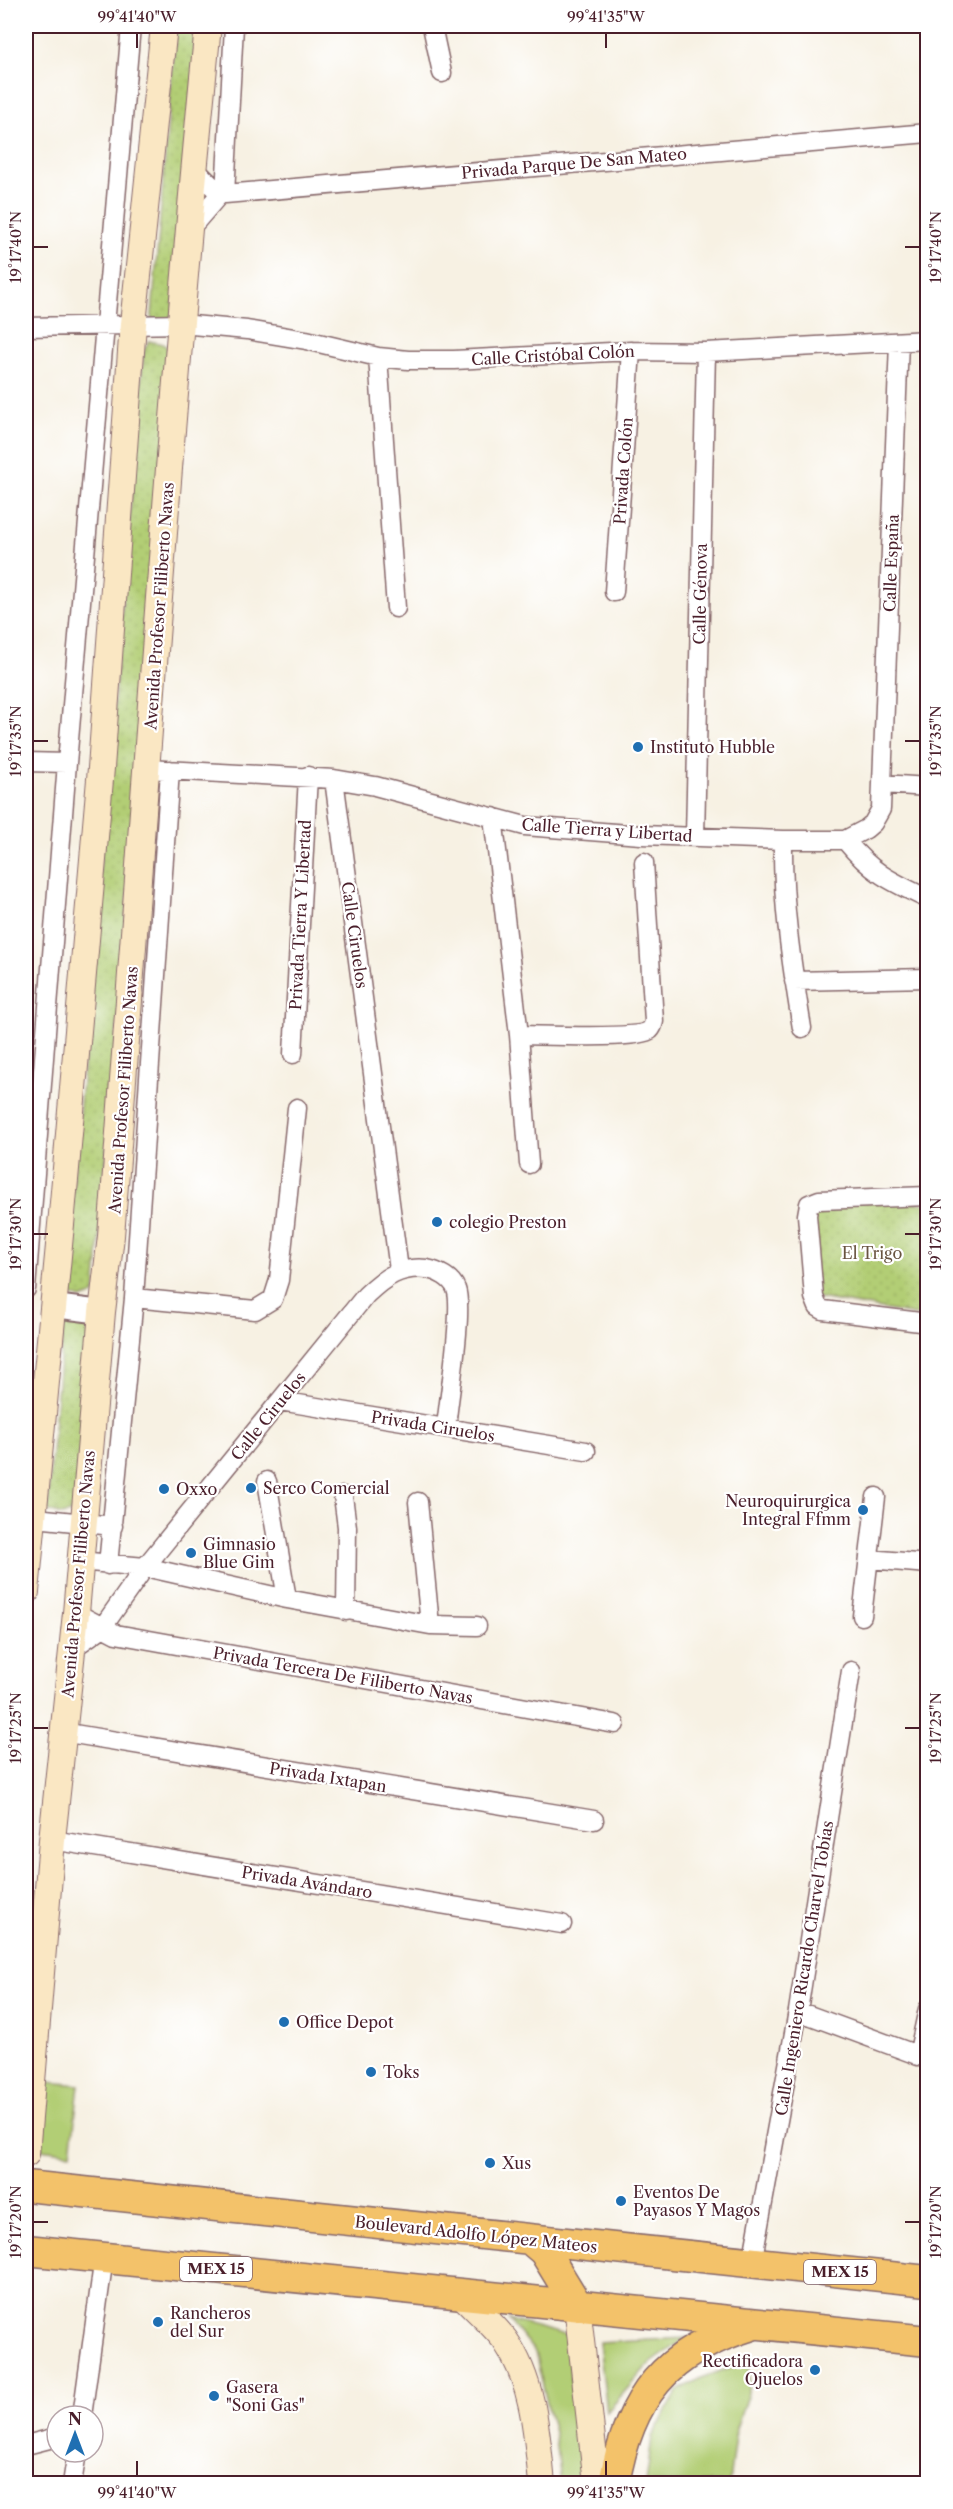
<svg xmlns="http://www.w3.org/2000/svg" width="953" height="2509" font-family="'Libre Caslon Text',serif">
<defs>
<pattern id="park-dots" width="8" height="8" patternUnits="userSpaceOnUse" patternTransform="scale(1.5)"><rect width="8" height="8" fill="#b2ce75"/><path d="M2 2h.1M6 6h.1" fill="none" stroke="#9bb065" stroke-width="1.8" stroke-linecap="round"/></pattern>
</defs>
<rect width="100%" height="100%" fill="#fff"/>
<filter id="ink" filterUnits="userSpaceOnUse"><feTurbulence type="fractalNoise" baseFrequency=".0167" numOctaves="2"/><feDisplacementMap in="SourceGraphic" scale="12" xChannelSelector="R" yChannelSelector="G"/><feConvolveMatrix kernelMatrix="1 2 1 2 8 2 1 2 1" color-interpolation-filters="sRGB"/></filter>
<filter id="wash" filterUnits="userSpaceOnUse"><feTurbulence type="fractalNoise" baseFrequency=".008" numOctaves="4" result="noise"/><feDisplacementMap in="SourceGraphic" scale="24" xChannelSelector="R" yChannelSelector="G"/><feGaussianBlur stdDeviation="1.35" result="paint"/><feColorMatrix in="noise" values="0 0 0 0 0 0 0 0 0 0 0 0 0 0 0 0 0 1.4 0 .05"/><feComposite in="paint" operator="in"/></filter>
<g filter="url(#wash)">
<rect width="100%" height="100%" fill="#f7f1e3"/>
<!-- green -->
<path fill="#b2ce75" stroke="#7e7650" stroke-width="1.5" d="M48,2082L79,2085L71,2153L41,2149Z
M509,2320L566,2335L583,2483H560L555,2437L535,2352Z
M686,2338L647,2366L607,2412L599,2343Z
M750,2360L748,2393L736,2428L729,2483H646L652,2437L678,2391L699,2379Z"/>
<!-- park -->
<path fill="url(#park-dots)" stroke="#7e7650" stroke-width="1.5" d="M176,26H199L171,334L159,333L151,327Z
M149,341L163,344L173,353L95,1294L81,1299L64,1292L144,350Z
M867,1198L927,1204V1317L814,1297L807,1210Z
M70,1321L91,1323L79,1511L61,1515L47,1510L63,1326Z"/>
</g>
<g filter="url(#ink)">
<g fill="none" stroke-linecap="round" stroke-linejoin="round">
<!-- minor casing -->
<g stroke="#87686b" stroke-width="21">
<path id="minor" d="M432,26L442,73
M194,168L220,194H225L928,133
M225,194L234,26
M188,231L220,194
M26,327L181,324L247,330L306,340L378,357L408,360H454L631,351L706,352L928,340
M378,357L396,608
M614,592L631,351
M26,762L67,763
M147,769L334,779L375,786L525,826L641,835L783,840H845L866,829L873,823L881,809L899,342
M334,779L399,1270
M883,784L928,787
M493,817L519,1035L529,1164
M695,836L706,352
M783,840C782,903 792,967 802,1028
M845,840C872,873 890,881 928,899
M794,981L928,978
M519,1035C540,1035 638,1040 650,1030C653,1027 653,1025 654,1021L644,862
M293,1054L308,776
M928,1196L819,1200L809,1204L807,1215L814,1297L818,1307L823,1310L928,1323
M26,1289L67,763L131,26
M134,1298L255,1310L273,1299L279,1280L297,1108
M280,1401L586,1451
M267,1481L287,1599
M343,1496L347,1527L346,1611
M418,1502L430,1625
M26,1517L113,1526
M869,1559L928,1564
M79,1561L145,1567L287,1599L430,1625L477,1626
M108,1565L134,1298L170,770
M76,1613L116,1634L615,1724
M862,1616L876,1497
M72,1649L102,1628L145,1567L366,1295C385,1277 400,1266 427,1269C438,1271 452,1278 456,1289C464,1309 448,1402 446,1428
M62,1732L594,1820
M52,1840L562,1924
M798,2011L928,2059
M918,2056L928,2009
M752,2263L798,2011L851,1671
M82,2416L104,2257
M26,2445L57,2437
M72,2484L77,2452"/>
</g>
<!-- tertiary casing -->
<g stroke="#87686b" stroke-width="26">
<path id="tertiary" d="M54,1306L102,1312"/>
</g>
<!-- secondary casing -->
<g stroke="#87686b" stroke-width="28">
<path id="secondary" d="M26,1592L62,1214L101,768L133,324L164,26
M26,2154L52,1840L76,1613L102,1312L111,1236C143,832 168,428 208,26
M460,2293C474,2308 492,2323 505,2340C534,2382 537,2435 542,2484
M577,2305L597,2484"/>
</g>
<!-- primary casing -->
<g stroke="#87686b" stroke-width="33">
<path id="primary" d="M26,2186L928,2281
M531,2240L544,2251L577,2305
M26,2250L928,2341
M614,2484C629,2396 666,2351 752,2325"/>
</g>
<!-- minor -->
<use href="#minor" stroke="#fff" stroke-width="18"/>
<!-- tertiary -->
<use href="#tertiary" stroke="#fff" stroke-width="22"/>
<!-- secondary -->
<use href="#secondary" stroke="#fae7c3" stroke-width="26"/>
<!-- primary -->
<use href="#primary" stroke="#f3c26a" stroke-width="30"/>
</g>
</g>
<!-- ticks -->
<path fill="none" stroke="#4a1f2b" stroke-width="2" d="M137,33V48M606,33V48M33,247H48M905,247H920M33,741H48M905,741H920M33,1234H48M905,1234H920M33,1728H48M905,1728H920M33,2222H48M905,2222H920M137,2461V2476M606,2461V2476"/>
<!-- markers -->
<g fill="#1f6fb2" stroke="#fff" stroke-width="2">
<circle cx="638" cy="747" r="6"/>
<circle cx="437" cy="1222" r="6"/>
<circle cx="251" cy="1488" r="6"/>
<circle cx="164" cy="1489" r="6"/>
<circle cx="863" cy="1510" r="6"/>
<circle cx="191" cy="1553" r="6"/>
<circle cx="284" cy="2022" r="6"/>
<circle cx="371" cy="2072" r="6"/>
<circle cx="490" cy="2163" r="6"/>
<circle cx="621" cy="2201" r="6"/>
<circle cx="158" cy="2322" r="6"/>
<circle cx="815" cy="2370" r="6"/>
<circle cx="214" cy="2396" r="6"/>
</g>
<g text-anchor="middle" stroke-width="4.5" stroke-linejoin="round" paint-order="stroke">
<!-- shield labels -->
<g fill="#fff" stroke="#80626b" stroke-width="1.5">
<rect x="180" y="2257" width="72" height="24" rx="4.5"/>
<rect x="804" y="2260" width="72" height="24" rx="4.5"/>
</g>
<g font-size="15" font-weight="bold" fill="#4a1f2b">
<text x="216" y="2274">MEX 15</text>
<text x="840" y="2277">MEX 15</text>
</g>
<!-- street labels -->
<g font-size="16" fill="#4a1f2b" stroke="#fff">
<text transform="translate(574 163) rotate(-5)" y="6">Privada Parque De San Mateo</text>
<text transform="translate(553 355) rotate(-3)" y="6">Calle Cristóbal Colón</text>
<text transform="translate(623 471) rotate(-86)" y="6">Privada Colón</text>
<text transform="translate(891 563) rotate(-88)" y="6">Calle España</text>
<text transform="translate(700 594) rotate(-89)" y="6">Calle Génova</text>
<text transform="translate(159 606) rotate(-86)" y="6">Avenida Profesor Filiberto Navas</text>
<text transform="translate(607 830) rotate(4)" y="6">Calle Tierra y Libertad</text>
<text transform="translate(300 915) rotate(-87)" y="6">Privada Tierra Y Libertad</text>
<text transform="translate(355 935) rotate(82)" y="6">Calle Ciruelos</text>
<text transform="translate(123 1090) rotate(-86)" y="6">Avenida Profesor Filiberto Navas</text>
<text transform="translate(268 1416) rotate(-51)" y="6">Calle Ciruelos</text>
<text transform="translate(433 1426) rotate(9)" y="6">Privada Ciruelos</text>
<text transform="translate(78 1574) rotate(-85)" y="6">Avenida Profesor Filiberto Navas</text>
<text transform="translate(343 1675) rotate(10)" y="6">Privada Tercera De Filiberto Navas</text>
<text transform="translate(328 1777) rotate(9)" y="6">Privada Ixtapan</text>
<text transform="translate(307 1882) rotate(9)" y="6">Privada Avándaro</text>
<text transform="translate(804 1968) rotate(-81)" y="6">Calle Ingeniero Ricardo Charvel Tobías</text>
<text transform="translate(476 2234) rotate(6)" y="6">Boulevard Adolfo López Mateos</text>
</g>
<!-- poi labels -->
<g font-size="16" fill="#4a1f2b" stroke="#fff" text-anchor="start">
<text x="650" y="753">Instituto Hubble</text>
<text x="449" y="1228">colegio Preston</text>
<text x="263" y="1494">Serco Comercial</text>
<text x="176" y="1495">Oxxo</text>
<text x="851" y="1507" text-anchor="end">Neuroquirurgica<tspan x="851" dy="18">Integral Ffmm</tspan></text>
<text x="203" y="1550">Gimnasio<tspan x="203" dy="18">Blue Gim</tspan></text>
<text x="296" y="2028">Office Depot</text>
<text x="383" y="2078">Toks</text>
<text x="502" y="2169">Xus</text>
<text x="633" y="2198">Eventos De<tspan x="633" dy="18">Payasos Y Magos</tspan></text>
<text x="170" y="2319">Rancheros<tspan x="170" dy="18">del Sur</tspan></text>
<text x="803" y="2367" text-anchor="end">Rectificadora<tspan x="803" dy="18">Ojuelos</tspan></text>
<text x="226" y="2393">Gasera<tspan x="226" dy="18">"Soni Gas"</tspan></text>
</g>
<!-- park labels -->
<g font-size="16" fill="#695441" stroke="#fff">
<text x="872" y="1259">El Trigo</text>
</g>
</g>
<!-- margin -->
<rect width="953" height="2509" fill="none" stroke="#fff" stroke-width="66"/>
<!-- north arrow -->
<g transform="translate(75 2434)"><circle r="28" fill="#ffffff" stroke="#b7a5aa" stroke-width="1.5"/>
<path d="M0-4.5L10 22L0 15L-10 22Z" fill="#1f6fb2"/>
<text y="-9" font-size="16" font-weight="bold" text-anchor="middle" fill="#4a1f2b">N</text>
</g>
<rect x="33" y="33" width="887" height="2443" fill="none" stroke="#4a1f2b" stroke-width="2"/>
<g font-size="15" text-anchor="middle" fill="#4a1f2b">
<text x="137" y="22">99°41'40"W</text>
<text x="606" y="22">99°41'35"W</text>
<text transform="translate(16 247) rotate(-90)" y="5">19°17'40"N</text>
<text transform="translate(936 247) rotate(-90)" y="5">19°17'40"N</text>
<text transform="translate(16 741) rotate(-90)" y="5">19°17'35"N</text>
<text transform="translate(936 741) rotate(-90)" y="5">19°17'35"N</text>
<text transform="translate(16 1234) rotate(-90)" y="5">19°17'30"N</text>
<text transform="translate(936 1234) rotate(-90)" y="5">19°17'30"N</text>
<text transform="translate(16 1728) rotate(-90)" y="5">19°17'25"N</text>
<text transform="translate(936 1728) rotate(-90)" y="5">19°17'25"N</text>
<text transform="translate(16 2222) rotate(-90)" y="5">19°17'20"N</text>
<text transform="translate(936 2222) rotate(-90)" y="5">19°17'20"N</text>
<text x="137" y="2498">99°41'40"W</text>
<text x="606" y="2498">99°41'35"W</text>
</g>
</svg>
